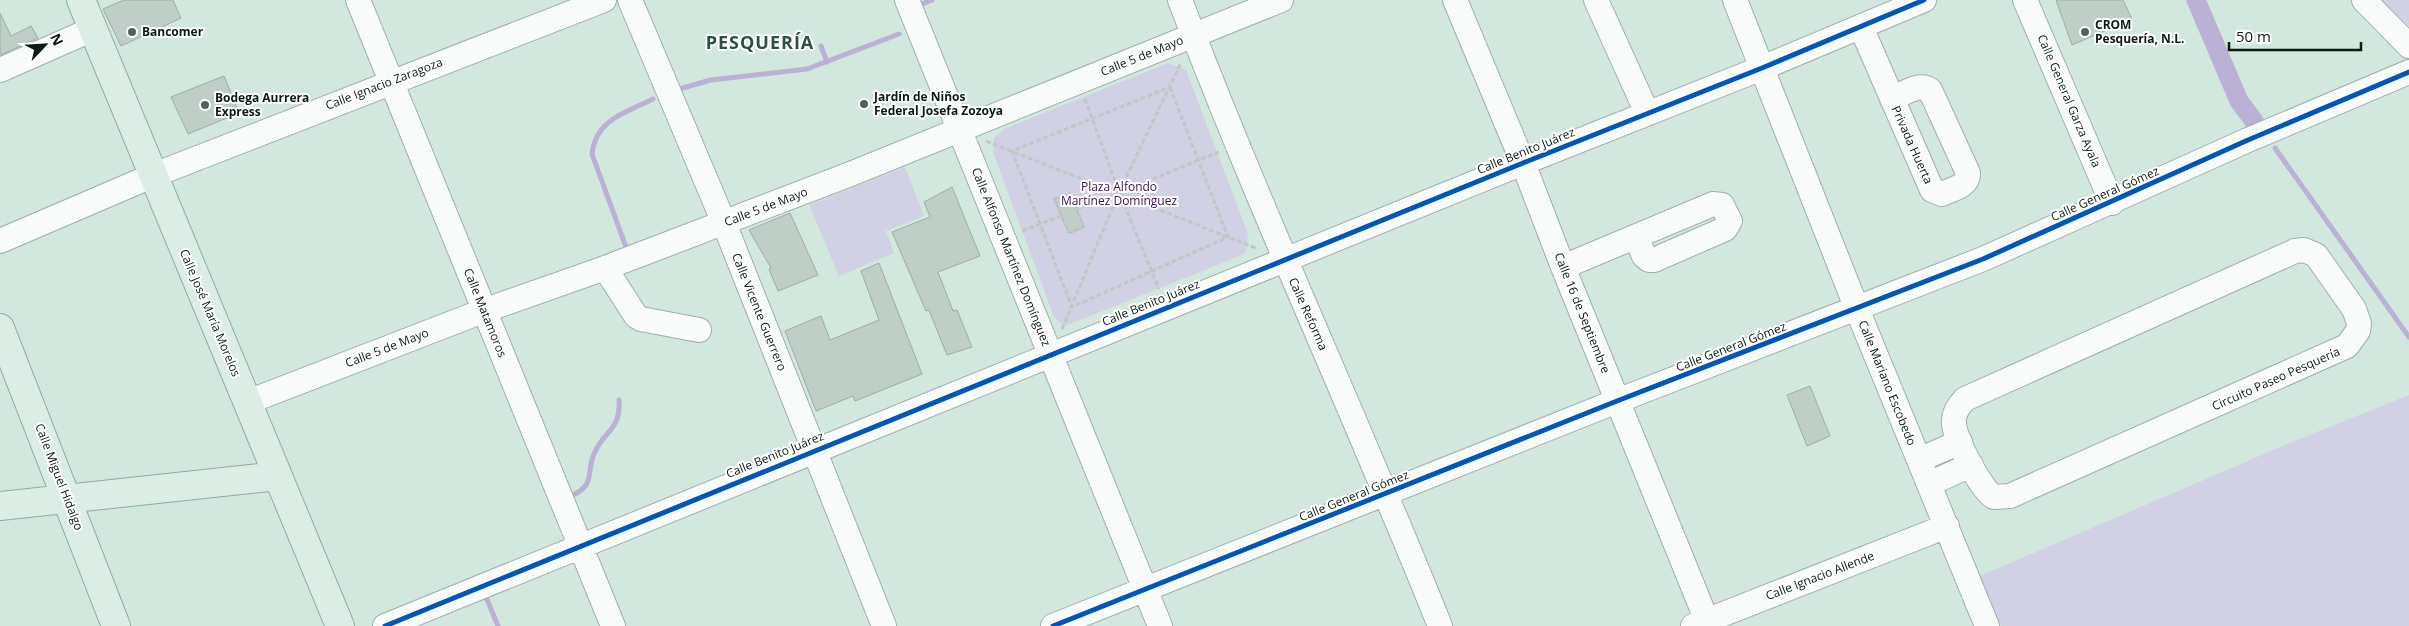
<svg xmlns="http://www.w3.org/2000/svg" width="2409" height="626" font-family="'Open Sans',sans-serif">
<rect width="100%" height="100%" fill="#d2e7dd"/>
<!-- green -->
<path fill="#d1d0e5" d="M2381,0H2409V26Z
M1168,63L1186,70L1248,234L1246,251L1242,255L1065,326L1054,317L993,152L994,138L1004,129Z
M905,167L924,216L886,231L894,253L839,276L809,205Z
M2409,395V626H2001L1980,576L2292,442Z"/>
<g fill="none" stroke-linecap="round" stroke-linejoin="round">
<!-- stream -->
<path stroke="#bbb0d5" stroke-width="5" d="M922,4L932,0
M821,46L827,62
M679,89L711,80L807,69L899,34
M2275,148L2409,337
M626,247L592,154C596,119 625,113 653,99
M571,496C596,485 586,473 594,454C603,431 621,431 619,400
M486,597L498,626"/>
<!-- canal -->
<path stroke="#bbb0d5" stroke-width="19" d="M2196,0L2239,101L2254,121"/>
</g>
<!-- building -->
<path fill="#bfcfc8" stroke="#9cada5" d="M124,0H173L181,18L121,46L103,9Z
M2056,0H2123L2132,19L2072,45Z
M0,13L11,36L31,26L38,38L0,55Z
M224,76L239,113L188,134L171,97Z
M952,187L980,256L938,272L953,311L957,310L972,347L947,355L929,310L926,311L892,232L930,217L924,202Z
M1070,194L1084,227L1069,233L1054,199Z
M790,213L818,275L778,291L769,269L771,268L749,230Z
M879,263L922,374L855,401L853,396L816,411L785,331L821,316L830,340L879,320L861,271Z
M1810,386L1830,436L1807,446L1787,395Z"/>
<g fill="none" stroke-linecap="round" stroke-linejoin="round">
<!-- minor casing -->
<g stroke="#9fafa8" stroke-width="26">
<path id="minor" d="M358,0L613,626
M630,0L724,223L884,626
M907,0L1160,626
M1180,0C1260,211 1356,416 1440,626
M1455,0L1523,163L1563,267L1709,626
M1596,0L1643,104
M1735,0L1857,309L1987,626
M2025,0L2112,203
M2364,0L2409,46
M1861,27L1932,190L1942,194C1952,189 1969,186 1968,173L1930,90C1919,82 1903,94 1892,99
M0,70L93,29
M0,241L154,175L604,0
M2304,250L2316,255L2354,309L2359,323L2358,331L2347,346L2010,496L1994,497C1981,490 1954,438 1954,423C1953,413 1959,405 1965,399L2295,251Z
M1563,267L1713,204L1722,205L1730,221L1725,229L1654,260H1649L1644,256L1636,237
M605,268L636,316L641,319L699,330
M248,402L483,311L605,268L848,175L1281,0
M1919,460L1960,442
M1929,484L1971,465
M385,626L1523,163L1762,68L1924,0
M1053,626L1617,401L1983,259L2248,140L2409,72
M1693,626L1947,526"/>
</g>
<!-- major casing -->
<g stroke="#8cada0" stroke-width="30">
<path id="major" d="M81,0L340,626
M0,328L116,626
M0,506L278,476"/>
</g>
<!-- path -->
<path stroke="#c0c8c5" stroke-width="3" stroke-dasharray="5 2.5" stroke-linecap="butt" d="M1170,87L1228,237L1072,307L1012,151Z
M1085,99L1119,192L1159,289
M986,141L1258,249
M1070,194L1084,227L1069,233L1054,199Z
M1076,210L1219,152
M1022,231L1061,216
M1062,329L1119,192L1181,63"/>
<!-- minor -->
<use href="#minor" stroke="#f8fbfa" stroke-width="24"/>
<!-- major -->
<use href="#major" stroke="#dcede6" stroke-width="28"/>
<!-- cycleway casing -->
<g stroke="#fff" stroke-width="8">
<path id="cycleway" d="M385,626L1523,163L1762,68L1924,0
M1053,626L1617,401L1983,259L2248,140L2409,72"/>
</g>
<!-- cycleway -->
<use href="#cycleway" stroke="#0057b8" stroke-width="5"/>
</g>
<!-- markers -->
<g fill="#51625a" stroke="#fff" stroke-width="2">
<circle cx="132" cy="32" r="5"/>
<circle cx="2085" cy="32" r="5"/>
<circle cx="864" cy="104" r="5"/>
<circle cx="205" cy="105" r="5"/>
</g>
<g text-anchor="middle" stroke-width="4" stroke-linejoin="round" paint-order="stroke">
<!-- poi labels -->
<g font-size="12" font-weight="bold" fill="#0b1a13" stroke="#fff" text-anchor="start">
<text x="2095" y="29">CROM<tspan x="2095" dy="14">Pesquería, N.L.</tspan></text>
<text x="142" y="36">Bancomer</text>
<text x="874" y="101">Jardín de Niños<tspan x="874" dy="14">Federal Josefa Zozoya</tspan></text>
<text x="215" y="102">Bodega Aurrera<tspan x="215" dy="14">Express</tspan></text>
</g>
<!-- street labels -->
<g font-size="12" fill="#0b1a13" stroke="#fff">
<text transform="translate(1142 56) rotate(-22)" y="4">Calle 5 de Mayo</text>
<text transform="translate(384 84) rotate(-21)" y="4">Calle Ignacio Zaragoza</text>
<text transform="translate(2069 101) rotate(67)" y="4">Calle General Garza Ayala</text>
<text transform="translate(1912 145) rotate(66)" y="4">Privada Huerta</text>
<text transform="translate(1526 151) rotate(-22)" y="4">Calle Benito Juárez</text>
<text transform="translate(2105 194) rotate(-24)" y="4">Calle General Gómez</text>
<text transform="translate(766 207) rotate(-21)" y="4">Calle 5 de Mayo</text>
<text transform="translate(1011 257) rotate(68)" y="4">Calle Alfonso Martínez Domínguez</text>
<text transform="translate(1151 303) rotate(-22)" y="4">Calle Benito Juárez</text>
<text transform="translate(759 312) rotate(68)" y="4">Calle Vicente Guerrero</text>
<text transform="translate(210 313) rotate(67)" y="4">Calle José María Morelos</text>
<text transform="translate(485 313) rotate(68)" y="4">Calle Matamoros</text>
<text transform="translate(1582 313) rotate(68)" y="4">Calle 16 de Septiembre</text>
<text transform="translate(1308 314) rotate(66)" y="4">Calle Reforma</text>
<text transform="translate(1731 347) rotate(-21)" y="4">Calle General Gómez</text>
<text transform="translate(387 348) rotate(-21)" y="4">Calle 5 de Mayo</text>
<text transform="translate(2276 379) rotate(-24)" y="4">Circuito Paseo Pesquería</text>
<text transform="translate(1887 383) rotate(68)" y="4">Calle Mariano Escobedo</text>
<text transform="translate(775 455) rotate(-22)" y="4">Calle Benito Juárez</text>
<text transform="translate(59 477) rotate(69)" y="4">Calle Miguel Hidalgo</text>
<text transform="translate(1354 496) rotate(-22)" y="4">Calle General Gómez</text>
<text transform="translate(1820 576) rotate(-21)" y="4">Calle Ignacio Allende</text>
</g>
<!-- park labels -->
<g font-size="12" fill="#361357" stroke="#fff">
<text x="1119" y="191">Plaza Alfondo<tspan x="1119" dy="14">Martínez Domínguez</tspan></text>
</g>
<!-- district labels -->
<g font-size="18" font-weight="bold" letter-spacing="1" fill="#2d5040" stroke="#fff">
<text x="760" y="49">PESQUERÍA</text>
</g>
</g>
<!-- north arrow -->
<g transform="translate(45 45) rotate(65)" stroke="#ffffff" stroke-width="4" paint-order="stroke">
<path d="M0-4L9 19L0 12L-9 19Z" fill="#0b1a13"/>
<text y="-8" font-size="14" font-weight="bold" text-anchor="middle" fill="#0b1a13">N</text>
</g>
<!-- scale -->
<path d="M2229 42v8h132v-8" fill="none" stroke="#0b1a13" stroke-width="2.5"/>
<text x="2236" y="42" font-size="15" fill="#0b1a13" stroke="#ffffff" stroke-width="4" paint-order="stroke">50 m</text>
</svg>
